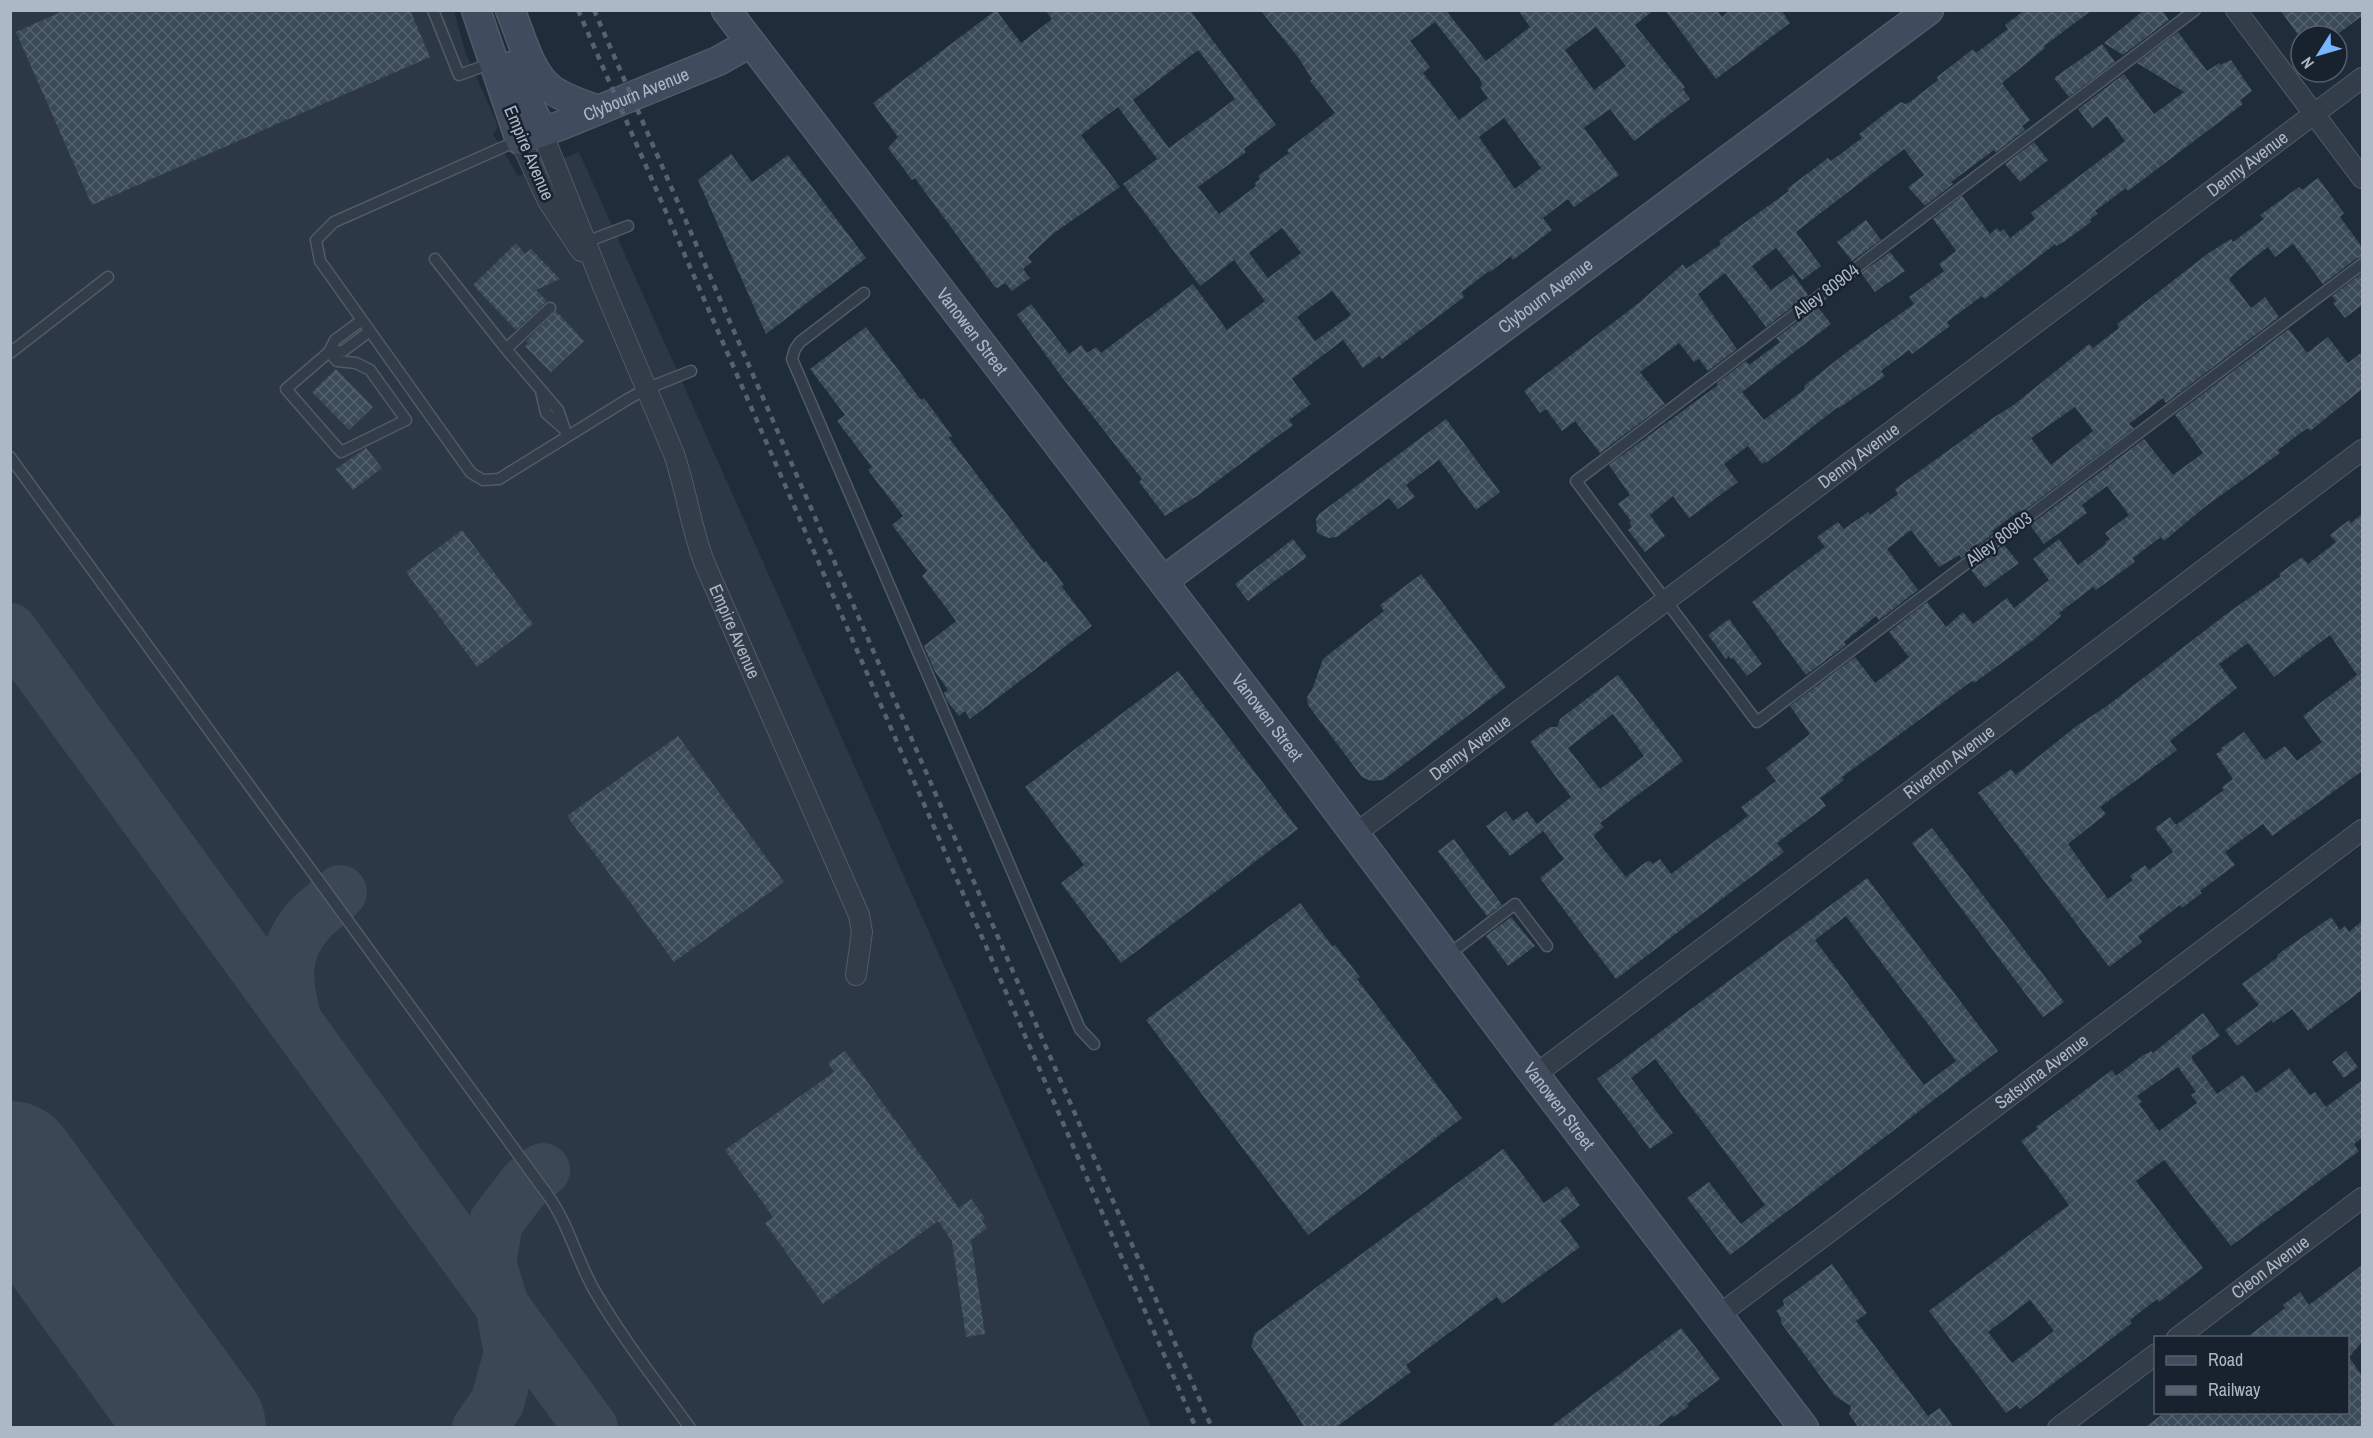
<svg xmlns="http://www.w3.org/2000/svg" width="2373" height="1438" font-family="'Archivo Narrow',sans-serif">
<defs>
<pattern id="building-cross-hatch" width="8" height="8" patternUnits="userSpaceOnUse" patternTransform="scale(1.5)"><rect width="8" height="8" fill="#3a4a59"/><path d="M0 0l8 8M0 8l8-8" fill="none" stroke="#54626f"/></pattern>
</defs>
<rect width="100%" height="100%" fill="#1f2c39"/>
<!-- airport -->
<path fill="#2d3846" d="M10,11H454L465,51L497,124V128L493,134L518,176L579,152L1151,1427H11Z"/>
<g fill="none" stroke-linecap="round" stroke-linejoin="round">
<!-- taxiway -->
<path stroke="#3a4755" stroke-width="54" d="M10,630L591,1428
M295,1021C285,983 280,953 309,920C318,910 331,902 340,892
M479,1428L497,1403L511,1353L502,1305L489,1263L496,1222L526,1183L543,1170"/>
<!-- runway -->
<path stroke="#3a4755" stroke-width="134" d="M10,1168L199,1428"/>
</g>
<!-- building -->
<path fill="url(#building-cross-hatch)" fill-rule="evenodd" d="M65,10H410L430,57L92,205L16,32Z
M996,10L1021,43L1052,19L1045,10H1190L1276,125L1244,149L1246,152L1198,187L1219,214L1256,186L1255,183L1260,179L1258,176L1289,153L1287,150L1335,113L1310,81L1312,79L1298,57L1260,10H1450L1448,13L1486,61L1530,27L1518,10H1654L1635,25L1685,87L1683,89L1690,99L1634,141L1610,109L1584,128L1619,175L1574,207L1568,199L1543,218L1552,230L1513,260L1511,256L1490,272L1489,271L1462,292L1464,297L1382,359L1379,356L1363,368L1343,340L1292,379L1311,404L1289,420L1293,425L1197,496L1165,516L1139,482L1142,479L1061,376L1017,315L1031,304L1069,354L1081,345L1087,353L1096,347L1101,353L1193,284L1227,330L1265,301L1234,260L1200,286L1123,184L1157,159L1118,107L1081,135L1120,187L1054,233L1028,257L1032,262L1023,269L1030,278L1012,291L1005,283L998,288L995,287L917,181L915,178L912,180L888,148L898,137L873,103ZM1435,22L1480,79L1482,85L1480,87L1488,98L1459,120L1423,73L1430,67L1410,41ZM1596,27L1626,66L1594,90L1565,50ZM1198,50L1235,99L1169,148L1133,100ZM1504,118L1541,168L1515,189L1479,137ZM1282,228L1301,253L1268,278L1249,253ZM1332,291L1351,315L1315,341L1297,317Z
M1665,10H1717L1722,17L1730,10H1781L1790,23L1716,79Z
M2025,10H2092L2044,46L2045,48L2002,83L2030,120L2022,126L2025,130L1996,152L1994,150L1951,182L1953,184L1925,206L1908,187L1924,175L1904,149L1796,232L1821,266L1802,280L1776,248L1752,266L1771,290L1793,274L1808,295L1766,327L1725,273L1698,294L1737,349L1708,371L1699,359L1694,362L1679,343L1655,361L1640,372L1665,404L1600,453L1575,421L1562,431L1546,409L1540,413L1524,391L1640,302L1683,264L1686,269L1721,244L1719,241L1789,191L1787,189L1828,158L1831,161L1862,138L1859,134L1887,112L1901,102L1905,104L1910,102L1938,80L1937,77L1973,49L1976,53L2008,29L2005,25Z
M2144,10H2162L2169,20L2123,55L2104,43Z
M2280,10H2362V16L2335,36H2299Z
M2178,32L2207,71L2219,63L2220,65L2231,60L2252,91L2240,100L2243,104L2128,191L2126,188L2095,211L2098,214L2090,219L2091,222L2065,241L2056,246L2055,244L1985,299L1982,296L1947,322L1950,326L1912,354L1909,350L1881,371L1885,376L1839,408L1838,407L1766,463L1765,462L1762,464L1748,446L1724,464L1738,482L1689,518L1673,496L1650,515L1665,536L1645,552L1628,530L1632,527L1629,523L1631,521L1618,504L1630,495L1609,465L1718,385L1717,383L1746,361L1749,365L1780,342L1776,338L1818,307L1831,324L1742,392L1764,420L1805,389L1804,386L1848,351L1914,304L1909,297L1944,271L1939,264L1956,251L1933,219L1962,196L1990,234L1997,228L2000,232L2004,229L2010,238L2035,219L2031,213L2125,141L2107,116L2092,128L2078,109L2124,74L2154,114L2184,92L2137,63Z
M2102,44L2115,62L2069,97L2054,78Z
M2034,142L2048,160L2020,182L2005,164Z
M731,154L752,182L788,155L866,258L766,334L698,180Z
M2318,178L2344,213L2340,217L2362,247V257L2357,258L2323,284L2293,244L2275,257L2268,247L2237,271L2229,279L2251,308L2265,297L2279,317L2166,403L2163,398L2129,424L2134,428L2021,513L2019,511L1992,531L1994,533L1961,558L1960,555L1939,567L1911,530L1887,549L1918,590L1879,620L1876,616L1844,642L1846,645L1806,675L1752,602L1825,547L1817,537L1838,522L1844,529L1868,512L1870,515L1898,494L1895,489L1993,418L2015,404L2089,344L2093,348L2119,328L2117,324L2210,252L2231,239L2233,242L2264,219L2260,215L2299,187L2302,190ZM2075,407L2093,431L2051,465L2031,438Z
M1866,220L1881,240L1852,261L1837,242Z
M516,243L525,254L531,249L560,279L536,290L547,301L516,330L473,285Z
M1890,252L1905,271L1875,292L1861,273Z
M2362,273V305L2345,318L2333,303L2336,301L2332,296Z
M556,311L584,341L551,372L525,346L528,343L526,341Z
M866,327L921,400L924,398L952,436L949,438L1044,563L1046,561L1064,585L1062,587L1092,626L970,719L965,711L959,716L947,701L944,693L948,690L934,670L924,646L956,621L922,576L927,571L892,525L903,516L868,470L872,467L837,421L845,415L810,369Z
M2289,329L2307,353L2328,337L2348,363L2362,352V389L2310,431L2308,428L2299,434L2278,450L2280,453L2206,506L2164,541L2161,537L2133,558L2135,562L2096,590L2093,587L2059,613L2061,616L2036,638L1974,683L1972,681L1842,777L1844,780L1820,798L1826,806L1777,843L1784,852L1616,979L1540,878L1564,859L1543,831L1510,856L1486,826L1506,811L1513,821L1527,811L1537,824L1571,797L1530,742L1550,727H1557L1560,719L1618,675L1683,761L1600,823L1604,827L1595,834L1594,837L1626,877L1646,862L1650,861L1653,864L1660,859L1671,874L1748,816L1741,807L1776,781L1766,768L1810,734L1790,706L1855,657L1875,683L1903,662L1909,657L1889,632L1927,602L1946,627L1963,612L1973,624L2007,598L2014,608L2049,580L2033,559L2059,539L2078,565L2106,544L2105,542L2110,539L2105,533L2129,515L2107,486L2082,505L2087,513L2044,544L2030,525L2144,439L2173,475L2203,453L2175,415ZM1613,714L1644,756L1600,789L1568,748Z
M336,369L373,407L349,430L312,392Z
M1446,419L1500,492L1476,510L1439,460L1406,485L1415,497L1398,509L1389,498L1337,537L1328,538L1317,533L1316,519L1319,514Z
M366,448L382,468L353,490L336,469Z
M2362,514V771L2272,836L2263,824L2225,852L2235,865L2200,891L2202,893L2182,908L2180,905L2138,937L2142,942L2109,967L1978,793L2011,769L2016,775L2075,727L2107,706L2229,612L2281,576L2279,574L2302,557L2308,564L2336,542L2330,535L2349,520L2351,523ZM2330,635L2357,675L2303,716L2322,742L2297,761L2285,746L2265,760L2244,732L2221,748L2222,750L2216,754L2233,779L2222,787L2224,790L2176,825L2170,817L2155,828L2173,852L2149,870L2145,865L2130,876L2133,880L2108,899L2068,844L2106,814L2100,807L2177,750L2170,741L2237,688L2219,664L2248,643L2274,677Z
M462,530L533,624L477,667L406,572Z
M1293,539L1307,557L1248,601L1235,584Z
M2004,545L2019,563L1985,588L1971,570Z
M1421,574L1506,687L1383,780L1371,781L1362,777L1308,705L1307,697L1312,690L1323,659L1384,611L1380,605Z
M1729,619L1762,664L1747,676L1733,658L1731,659L1729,656L1726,659L1708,635Z
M1178,671L1298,829L1121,963L1061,883L1084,865L1025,787Z
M678,736L784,882L674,962L567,816Z
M1932,828L2064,1002L2043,1017L1912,843Z
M1454,839L1502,905L1487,916L1438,851Z
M1867,878L1998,1051L1730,1255L1687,1198L1709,1182L1741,1224L1765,1205L1655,1059L1631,1078L1673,1133L1650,1149L1597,1079ZM1846,916L1956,1061L1924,1085L1815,940Z
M1300,903L1333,947L1335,945L1360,977L1357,979L1462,1118L1308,1235L1146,1020Z
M1511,917L1535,946L1508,966L1486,936Z
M2331,917L2340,930L2345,926L2349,932L2362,921V990L2308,1031L2292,1009L2273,1023L2271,1020L2237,1046L2225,1030L2259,1005L2242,984L2278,957L2277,955Z
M2203,1013L2220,1036L2192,1056V1059L2217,1094L2243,1075L2256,1093L2289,1068L2310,1095L2315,1092L2326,1107L2362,1080V1138L2354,1144L2359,1151L2231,1246L2164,1160L2136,1181L2203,1268L2159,1302L2157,1299L2130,1320L2132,1323L2020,1409L2017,1405L2006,1413L1929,1311L2069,1205L2021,1141L2038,1129L2036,1127L2112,1070L2116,1076L2142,1056L2151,1051L2153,1053ZM2178,1067L2196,1092L2191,1095L2197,1103L2159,1131L2139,1104L2142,1102L2137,1096ZM2030,1300L2054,1331L2012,1363L1988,1332Z
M845,1051L959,1208L971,1199L985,1218L982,1221L987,1228L971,1240L985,1334L966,1337L952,1241L938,1221L823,1304L765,1223L773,1217L725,1150L834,1072L828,1063Z
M2346,1051L2358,1067L2344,1078L2332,1062Z
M1503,1149L1544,1203L1567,1186L1580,1205L1560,1221L1580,1247L1502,1304L1497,1297L1406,1365L1411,1372L1335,1428H1305L1251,1346L1255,1333Z
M1832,1264L1867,1313L1856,1321L1928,1416L1940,1408L1954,1428H1859L1849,1414L1851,1406L1835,1396L1781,1323V1318L1776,1311L1784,1305L1783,1300Z
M2362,1265V1342L2349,1357L2362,1376V1428H2144L2164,1413H2348V1338H2246L2285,1308L2283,1305L2300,1292L2309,1305Z
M1681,1328L1720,1379L1687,1404L1689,1406L1674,1417L1672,1415L1655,1428H1549Z"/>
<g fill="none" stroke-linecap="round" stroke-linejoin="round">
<!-- lane casing -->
<g stroke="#505b67" stroke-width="13">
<path id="lane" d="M433,10L459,75L492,63
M2195,10L1576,481L1757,722L2362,264
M519,140L334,222L316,240L320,261L471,473L483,480L499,479L628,399L646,389L691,371
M586,242L628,226
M435,259L506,349L558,410L567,436
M864,293L800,342L795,349L792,359L1080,1029L1094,1044
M362,320L335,340L329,352L343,351L370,331
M506,349L550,308
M329,352L337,361L356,363L370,370L406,420L341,452L286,389Z
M10,353L108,277
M541,391L546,413L564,429
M10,457L547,1194C568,1223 576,1257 593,1288C621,1337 657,1382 690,1428
M1448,955L1515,904L1547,946"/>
</g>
<!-- street casing -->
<g stroke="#505b67" stroke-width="22">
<g id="street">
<path d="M2236,10L2362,178"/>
<path id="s1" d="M542,132L603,286L674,454C686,490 691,527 704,562L859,915L862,932L856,975"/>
<path d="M520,140L548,201L581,251"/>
<path id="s2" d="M1355,834L2362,78"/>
<path id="s3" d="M1535,1075L2362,450"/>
<path id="s4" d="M1719,1315L2362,830"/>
<path id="s5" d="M2177,1338L2362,1198"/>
<path d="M2058,1428L2156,1354"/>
</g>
</g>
<!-- secondary casing -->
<g stroke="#505b67" stroke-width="31">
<g id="secondary">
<path id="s6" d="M476,10L520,140L562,125L718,61L750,43"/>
<path d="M510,10C521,35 529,72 551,89C565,99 582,104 598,110"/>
<path id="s7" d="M726,10L1298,758L1535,1075L1804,1428"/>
<path d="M512,66L542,132"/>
<path id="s8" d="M1163,581L1929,10"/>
</g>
</g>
<!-- lane -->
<use href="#lane" stroke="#333d4a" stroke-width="10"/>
<!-- street -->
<use href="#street" stroke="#333d4a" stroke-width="20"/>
<!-- secondary -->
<use href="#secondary" stroke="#404c5d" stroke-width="28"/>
<!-- rail -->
<path stroke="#546271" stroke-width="4.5" stroke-dasharray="6 6" stroke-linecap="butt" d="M578,10L1196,1428
M594,10L1212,1428"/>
</g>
<g text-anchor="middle" stroke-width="5" stroke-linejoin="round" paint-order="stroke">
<!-- street labels -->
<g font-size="18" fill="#adb8c6" stroke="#18222e">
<text dy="6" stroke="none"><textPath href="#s6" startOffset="262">Clybourn Avenue</textPath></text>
<text transform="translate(529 153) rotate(67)" y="6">Empire Avenue</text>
<text dy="6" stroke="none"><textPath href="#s2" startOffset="1116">Denny Avenue</textPath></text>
<text transform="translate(1826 291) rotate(-37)" y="6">Alley 80904</text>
<text dy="6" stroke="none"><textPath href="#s8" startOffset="477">Clybourn Avenue</textPath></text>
<text dy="6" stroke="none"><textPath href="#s7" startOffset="405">Vanowen Street</textPath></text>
<text dy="6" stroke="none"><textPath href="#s2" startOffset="630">Denny Avenue</textPath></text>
<text transform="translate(1999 539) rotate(-37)" y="6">Alley 80903</text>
<text dy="6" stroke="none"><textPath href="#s1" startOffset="536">Empire Avenue</textPath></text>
<text dy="6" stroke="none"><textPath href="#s7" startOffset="891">Vanowen Street</textPath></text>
<text dy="6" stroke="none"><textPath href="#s2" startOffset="144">Denny Avenue</textPath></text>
<text dy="6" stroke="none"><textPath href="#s3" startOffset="519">Riverton Avenue</textPath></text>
<text dy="6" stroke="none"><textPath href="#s4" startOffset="404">Satsuma Avenue</textPath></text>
<text dy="6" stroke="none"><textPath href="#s7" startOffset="1377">Vanowen Street</textPath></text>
<text dy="6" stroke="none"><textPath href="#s5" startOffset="117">Cleon Avenue</textPath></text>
</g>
</g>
<!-- border -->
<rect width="2373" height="1438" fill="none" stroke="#adb8c6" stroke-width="24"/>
<!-- legend -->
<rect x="2154" y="1336" width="195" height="78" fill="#18222e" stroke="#545e6b" stroke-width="1.5"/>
<rect x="2166" y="1356" width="30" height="9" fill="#404c5d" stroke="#545e6b" stroke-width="1.5"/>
<text x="2208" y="1366" font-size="18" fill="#adb8c6">Road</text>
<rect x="2166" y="1386" width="30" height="9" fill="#546271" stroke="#545e6b" stroke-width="1.5"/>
<text x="2208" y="1396" font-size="18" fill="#adb8c6">Railway</text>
<!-- north arrow -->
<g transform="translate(2319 54) rotate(233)"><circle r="28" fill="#18222e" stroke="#545e6b" stroke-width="1.5"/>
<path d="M0-4.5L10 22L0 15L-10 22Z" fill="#79b4ff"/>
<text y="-9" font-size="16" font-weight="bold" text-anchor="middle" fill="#adb8c6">N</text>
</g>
</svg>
